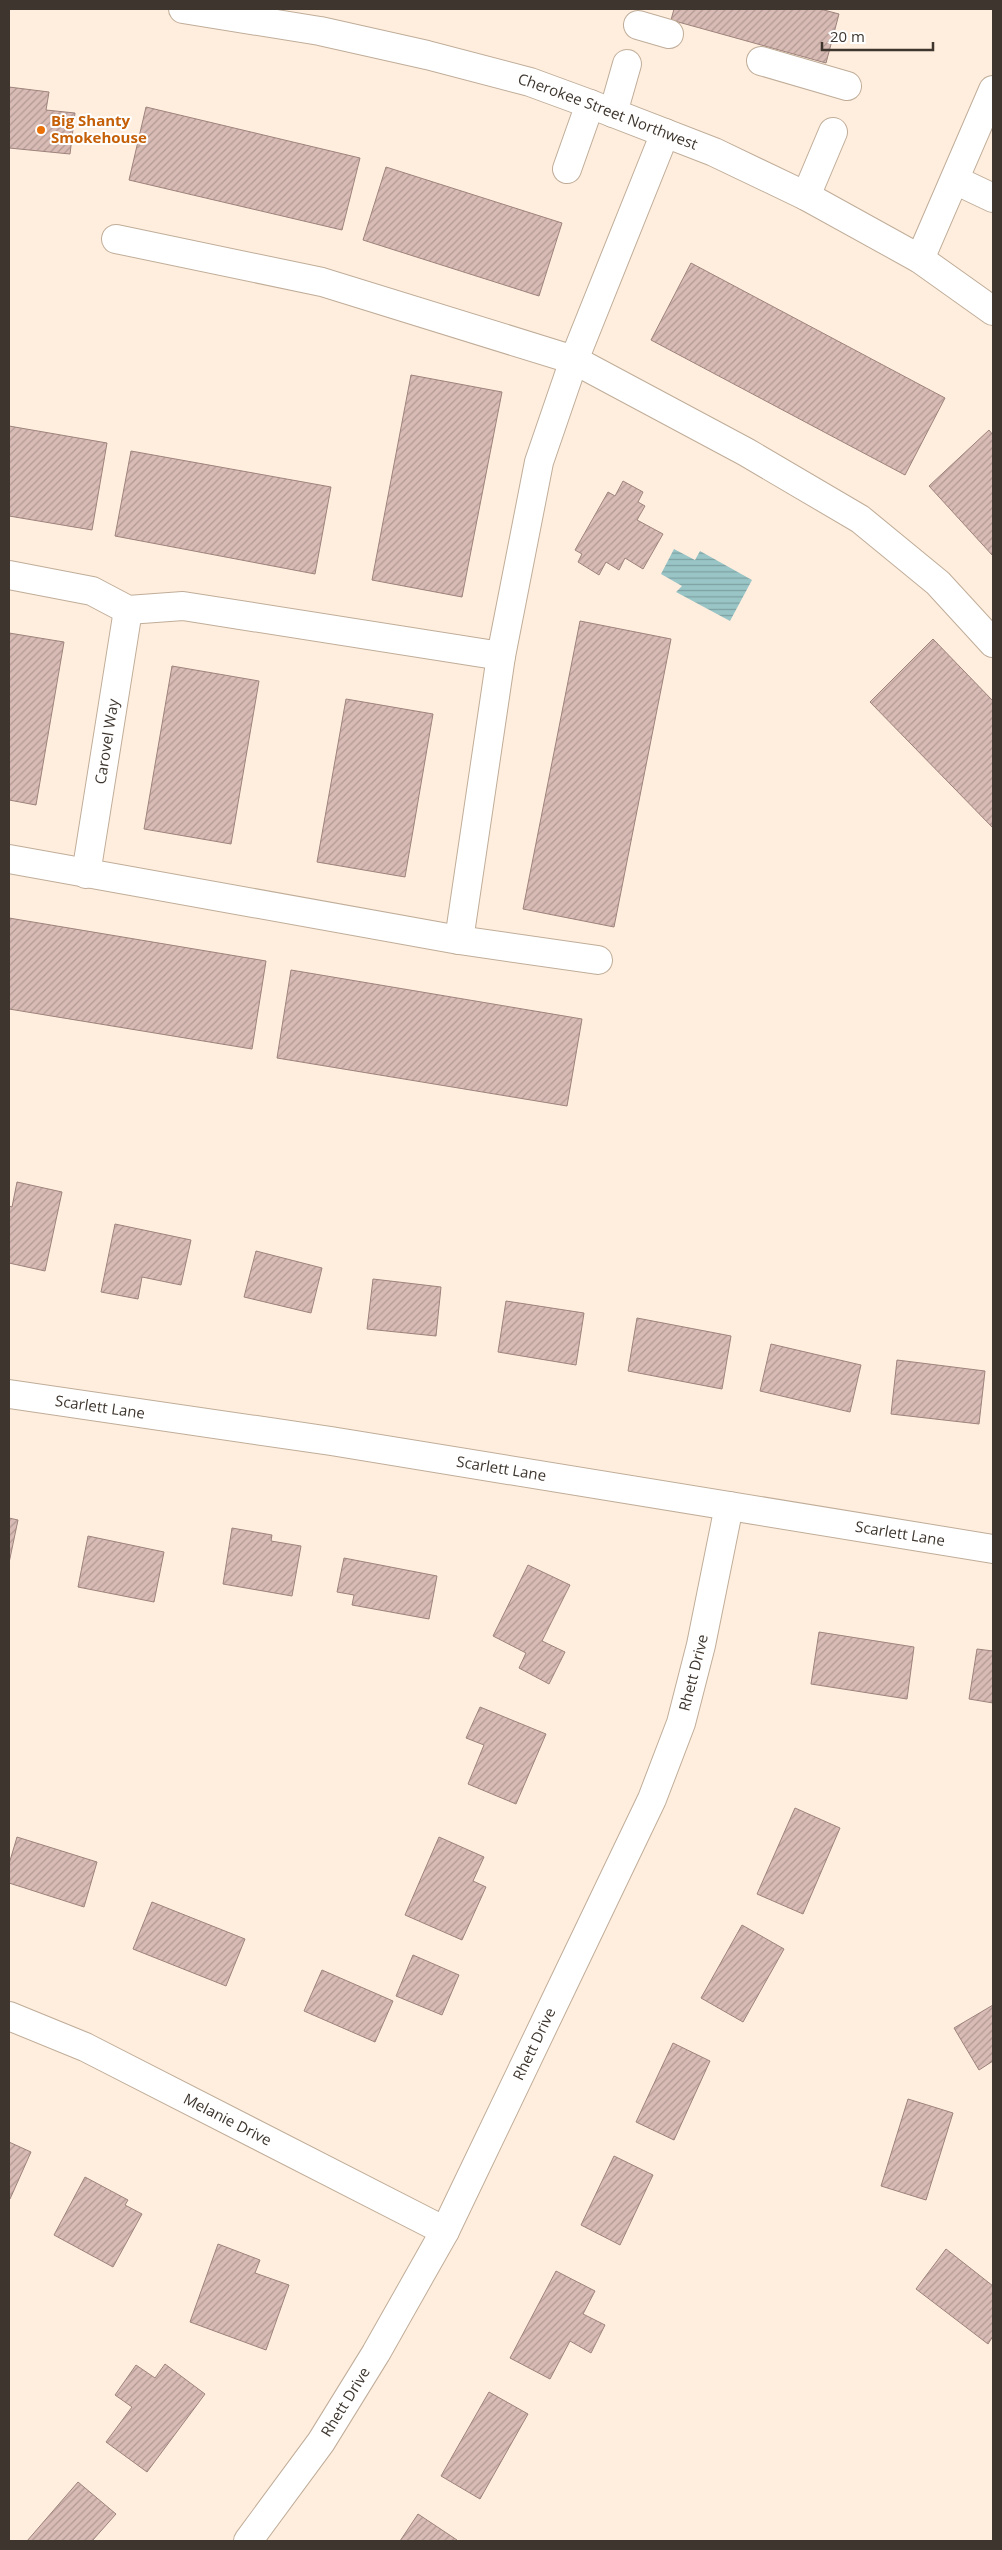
<svg xmlns="http://www.w3.org/2000/svg" width="1002" height="2550" font-family="'Open Sans',sans-serif">
<defs>
<pattern id="water-rules" width="6" height="5" patternUnits="userSpaceOnUse" patternTransform="scale(1.25)"><rect width="6" height="5" fill="#99c5c7"/><path d="M0 2.5h6" fill="none" stroke="#7ea1a2"/></pattern>
<pattern id="building-hatch" width="6" height="6" patternUnits="userSpaceOnUse" patternTransform="scale(1.25)"><rect width="6" height="6" fill="#d8bbb4"/><path d="M-1 1l2-2M0 6l6-6M5 7l2-2" fill="none" stroke="#b19993"/></pattern>
</defs>
<rect width="100%" height="100%" fill="#ffeede"/>
<!-- water -->
<path fill="url(#water-rules)" d="M674,549L695,560L700,551L752,580L730,621L676,592L682,586L661,574Z"/>
<!-- building -->
<path fill="url(#building-hatch)" stroke="#9e837d" d="M674,9H820L839,14L826,63L671,20Z
M9,87L49,92L46,110L75,113L70,154L9,148Z
M146,107L360,158L342,230L129,180Z
M386,167L562,223L539,296L363,240Z
M691,263L945,398L905,475L651,340Z
M411,375L502,392L462,597L372,580Z
M9,426L107,443L92,530L9,516Z
M989,430L993,435V556L929,486Z
M131,451L331,487L315,574L115,536Z
M623,481L643,492L638,502L645,506L637,520L663,534L643,569L625,558L619,570L606,562L599,575L578,562L582,554L575,550L608,492L615,496Z
M580,621L671,639L614,927L523,909Z
M9,633L64,642L36,805L9,800Z
M933,639L993,701V828L870,702Z
M172,666L259,681L231,844L144,829Z
M346,699L433,714L405,877L317,862Z
M9,918L266,961L252,1049L9,1009Z
M291,970L582,1019L567,1106L277,1058Z
M17,1182L62,1192L45,1271L9,1263V1206L12,1207Z
M115,1224L191,1240L181,1285L142,1277L138,1299L101,1292Z
M256,1251L322,1268L311,1313L244,1297Z
M373,1279L441,1287L436,1336L367,1329Z
M506,1301L584,1313L576,1365L498,1352Z
M637,1318L731,1336L722,1389L628,1371Z
M771,1344L861,1365L850,1412L760,1391Z
M897,1360L985,1371L979,1424L891,1414Z
M9,1518L18,1520L9,1563Z
M232,1528L272,1535L271,1541L301,1546L292,1596L223,1584Z
M88,1536L164,1552L154,1602L78,1587Z
M344,1558L437,1576L429,1619L352,1605L354,1595L337,1592Z
M528,1565L570,1585L542,1641L565,1652L549,1684L519,1668L526,1653L493,1636Z
M819,1632L914,1647L907,1699L811,1684Z
M977,1649L993,1651V1703L969,1699Z
M480,1707L546,1734L516,1804L468,1784L484,1745L466,1738Z
M795,1808L840,1828L803,1914L757,1894Z
M17,1837L97,1862L84,1907L9,1883V1864Z
M439,1837L484,1857L473,1881L486,1887L462,1940L405,1915Z
M152,1902L245,1939L226,1986L133,1949Z
M742,1925L784,1949L743,2022L701,1998Z
M413,1955L459,1975L442,2015L396,1996Z
M322,1970L393,2001L375,2042L304,2011Z
M993,2005V2061L979,2070L954,2028Z
M673,2043L710,2061L674,2140L636,2122Z
M908,2099L953,2113L926,2200L881,2186Z
M9,2142L31,2152L10,2199L9,2198Z
M614,2156L653,2175L620,2245L581,2225Z
M85,2177L128,2200L125,2205L142,2214L113,2267L54,2235Z
M218,2244L260,2260L255,2273L289,2285L266,2350L190,2322Z
M946,2249L993,2286V2336L988,2344L916,2289Z
M556,2271L595,2291L583,2314L605,2325L591,2353L570,2341L550,2379L510,2358Z
M165,2364L205,2394L147,2472L106,2442L132,2407L115,2395L136,2365L155,2378Z
M489,2392L528,2414L480,2499L441,2476Z
M78,2482L116,2514L92,2541H27Z
M418,2514L457,2540L456,2541H400Z"/>
<g fill="none" stroke-linecap="round" stroke-linejoin="round">
<!-- minor casing -->
<g stroke="#c0ad99" stroke-width="30">
<g id="minor">
<path d="M638,25L669,34"/>
<path d="M761,61L847,86"/>
<path d="M613,113L627,64"/>
<path d="M567,169L590,104"/>
<path d="M955,180L993,198"/>
<path d="M806,196L833,132"/>
<path d="M116,239L322,282L574,360L746,452L860,519L938,583L993,643"/>
<path d="M920,259L993,90"/>
<path d="M9,575L92,591L128,610L183,606L501,656"/>
<path d="M9,859L459,940L598,960"/>
<path id="s1" d="M86,874L128,610"/>
<path d="M459,940L501,656L539,462L574,360L665,133"/>
<path id="s2" d="M9,1394L331,1441L993,1549"/>
<path id="s3" d="M9,2016L85,2047L445,2231"/>
<path id="s4" d="M248,2541L321,2442L376,2353L445,2231L652,1799L681,1723L701,1645L729,1506"/>
</g>
</g>
<!-- major casing -->
<g stroke="#c0ad99" stroke-width="30">
<g id="major">
<path id="s5" d="M183,9L320,31L427,55L530,82L590,104L714,152L806,196L920,259L993,311"/>
</g>
</g>
<!-- minor -->
<use href="#minor" stroke="#fff" stroke-width="28"/>
<!-- major -->
<use href="#major" stroke="#fff" stroke-width="28"/>
</g>
<!-- markers -->
<circle fill="#e8710a" stroke="#fff" stroke-width="2" cx="41" cy="130" r="5"/>
<g text-anchor="middle" stroke-width="4" stroke-linejoin="round" paint-order="stroke">
<!-- street labels -->
<g font-size="15" fill="#3e362e" stroke="#fff">
<text dy="5" stroke="none"><textPath href="#s5" startOffset="438">Cherokee Street Northwest</textPath></text>
<text dy="5" stroke="none"><textPath href="#s1" startOffset="134">Carovel Way</textPath></text>
<text dy="5" stroke="none"><textPath href="#s2" startOffset="92">Scarlett Lane</textPath></text>
<text dy="5" stroke="none"><textPath href="#s2" startOffset="498">Scarlett Lane</textPath></text>
<text dy="5" stroke="none"><textPath href="#s2" startOffset="902">Scarlett Lane</textPath></text>
<text dy="5" stroke="none"><textPath href="#s4" startOffset="980">Rhett Drive</textPath></text>
<text dy="5" stroke="none"><textPath href="#s4" startOffset="575">Rhett Drive</textPath></text>
<text dy="5" stroke="none"><textPath href="#s3" startOffset="242">Melanie Drive</textPath></text>
<text dy="5" stroke="none"><textPath href="#s4" startOffset="170">Rhett Drive</textPath></text>
</g>
<!-- food labels -->
<g font-size="15" font-weight="bold" fill="#c56008" stroke="#fff" text-anchor="start">
<text x="51" y="126">Big Shanty<tspan x="51" dy="17">Smokehouse</tspan></text>
</g>
</g>
<!-- border -->
<rect width="1002" height="2550" fill="none" stroke="#3e362e" stroke-width="20"/>
<!-- scale -->
<path d="M822 42v8h111v-8" fill="none" stroke="#3e362e" stroke-width="2.5"/>
<text x="830" y="42" font-size="15" fill="#3e362e" stroke="#ffffff" stroke-width="4" paint-order="stroke">20 m</text>
</svg>
